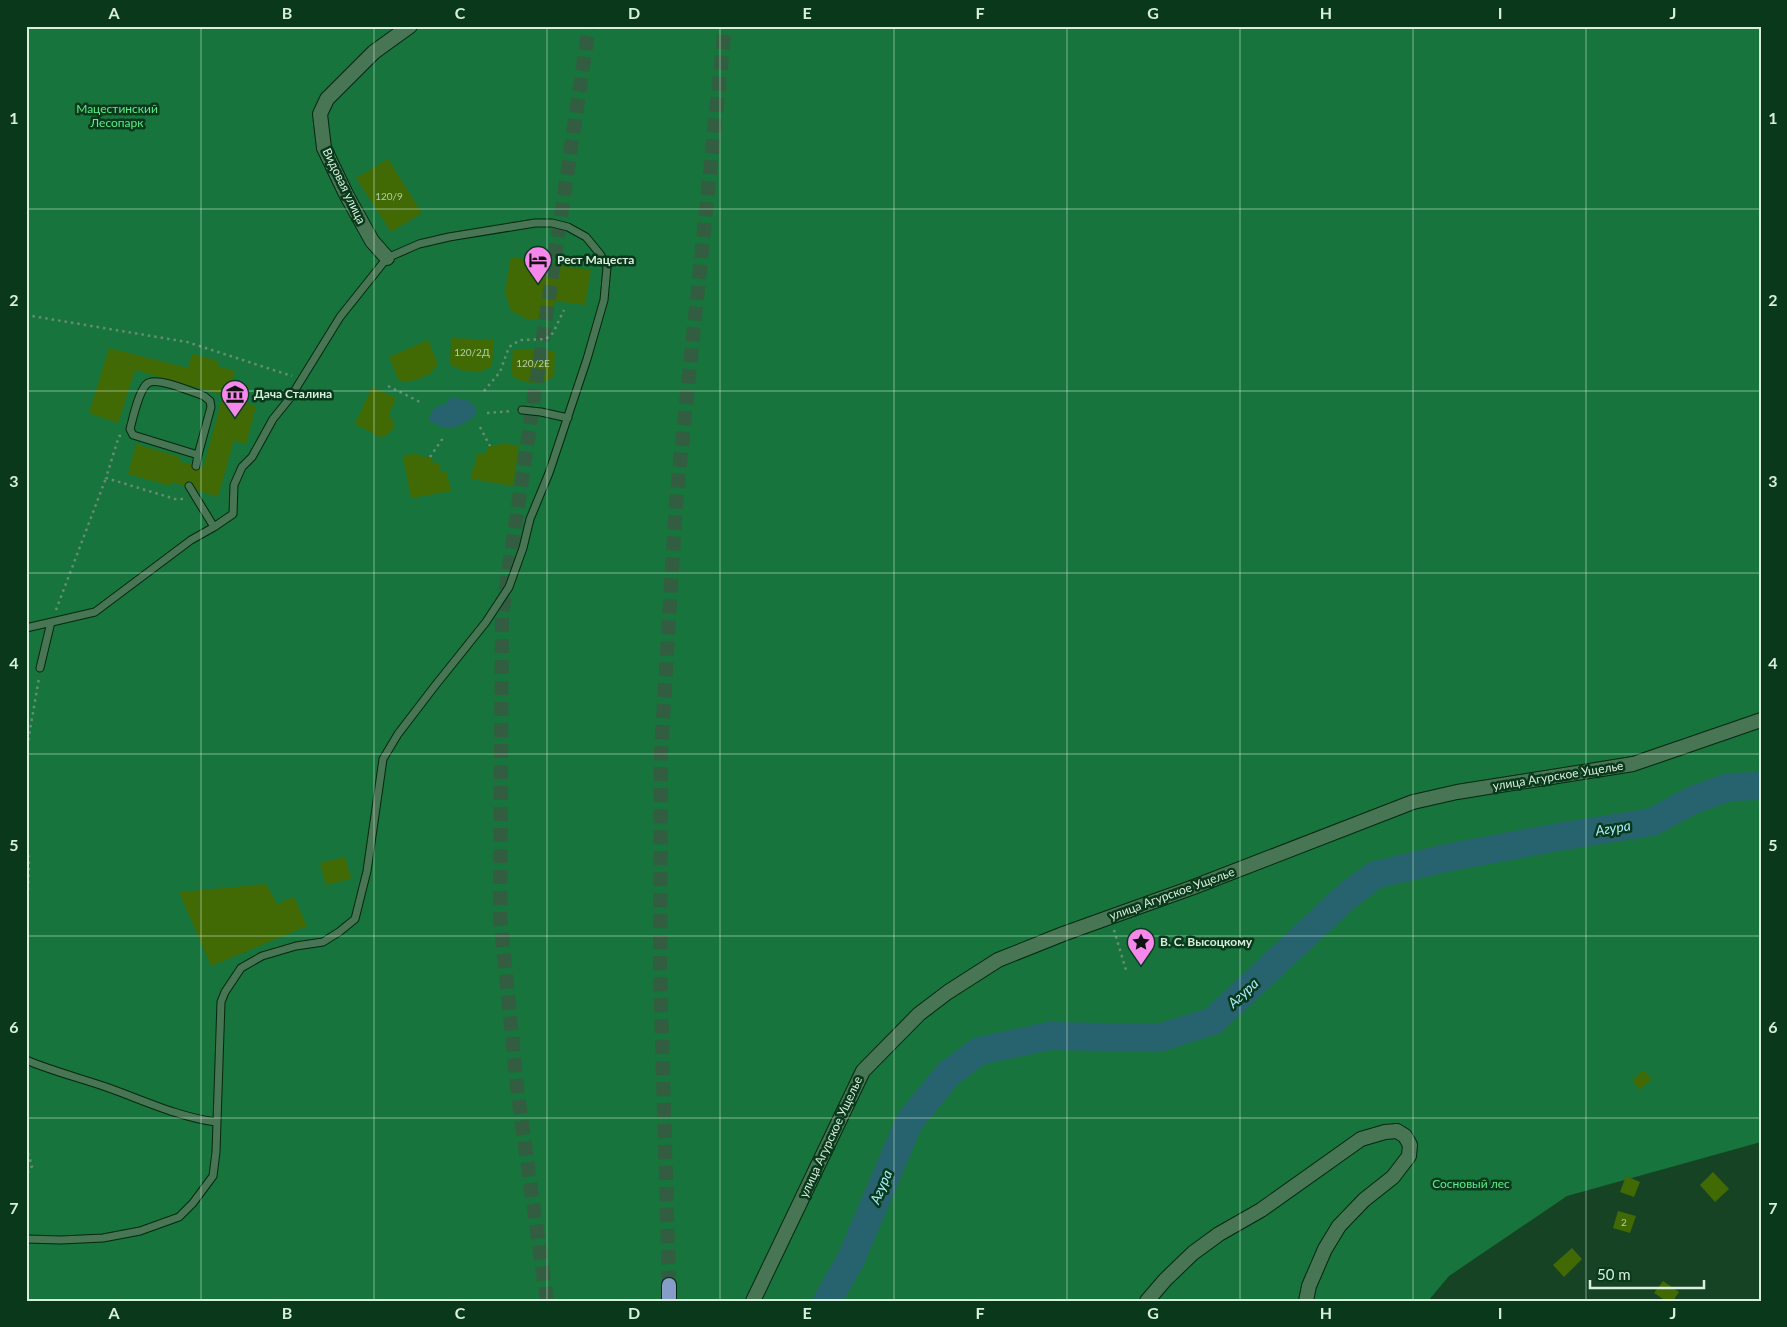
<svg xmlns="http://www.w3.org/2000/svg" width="1787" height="1327" font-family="Lato,sans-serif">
<rect width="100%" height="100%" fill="#164324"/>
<!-- green -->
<path fill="#16743c" d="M26,26H1761V1142L1567,1196L1449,1276L1428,1301H26Z"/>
<!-- water -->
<path fill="#26636e" d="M451,397L469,401L475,407V415C461,428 446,433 429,420C431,409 435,406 446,404Z"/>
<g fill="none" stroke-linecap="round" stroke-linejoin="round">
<!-- river -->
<path stroke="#26636e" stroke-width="28" d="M827,1301L851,1259L909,1122L948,1074L979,1051L1049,1036L1159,1038L1213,1021L1347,896L1375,875L1446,858L1558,837L1652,822L1693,800L1729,787L1761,786"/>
</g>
<!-- building -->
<path fill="#416a04" d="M388,159L422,213L391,232L356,178Z
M511,257L591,270L585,305L556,301L547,318L529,320L511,311L505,292Z
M451,338L494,340L492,366L482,371H470L460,370L450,364Z
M428,340L438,364L431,373L421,378L411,381H399L389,357Z
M109,348L188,368L192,354L219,361L217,366L235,371L232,382L249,386L244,403L256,406L246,444L234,440L218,497L172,482L171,486L128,474L136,444L180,457L179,461L203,468L223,395L135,370L118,423L89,413Z
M513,349L555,351L554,377L543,382L532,383L521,381L511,375Z
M372,387L396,398L389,415L393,421V429L386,436L380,437L355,424Z
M500,443L519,446L513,486L471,479L473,466H475L477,453L484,454L490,446H499Z
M418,453V456L430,457L435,464H439L442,473L447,472L451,491L411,498L403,456Z
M345,857L351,879L326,885L320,863Z
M266,884L277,904L294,897L307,926L211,966L179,892Z
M1643,1070L1652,1079L1640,1090L1632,1081Z
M1713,1172L1729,1189L1715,1202L1700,1185Z
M1626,1176L1640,1182L1634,1197L1620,1192Z
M1618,1211L1636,1216L1630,1233L1613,1228Z
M1572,1248L1582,1259L1564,1277L1553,1265Z
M1663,1281L1679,1292L1673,1301H1666L1654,1293Z"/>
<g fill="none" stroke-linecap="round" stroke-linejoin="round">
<!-- trunk-tunnel -->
<path stroke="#335d40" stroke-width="14" stroke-dasharray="14 7" stroke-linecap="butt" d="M669,1285L660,970L661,753L676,502L725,26
M547,1301L518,1096L500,916L502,615L589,26"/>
<!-- service casing -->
<g stroke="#052711" stroke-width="9">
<path id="service" d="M522,410L541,412L568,418
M196,466L198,455L211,407L210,401L204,396C192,392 158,377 148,383C139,389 133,418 130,429L133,435L198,455
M189,486L214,527
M26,628L95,612L191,540L214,527L233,514L234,485L242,467L252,457L273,419L290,398L340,317L387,258L419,244L449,237L535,223H552L568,227L586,237L600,254L607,267L604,300L587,359L549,473L530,519L523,548L509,587L486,622L434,687L398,734L383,759L367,871L355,919L339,932L323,942L296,946L262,956L241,968L225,992L221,1002L216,1152L213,1176L193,1203L179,1217L140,1231L103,1238L61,1240L26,1239
M40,668L51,622
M26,1060C52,1071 80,1078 106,1087C143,1100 178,1117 216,1122"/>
</g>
<!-- minor casing -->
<g stroke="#052711" stroke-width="16">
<path id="minor" d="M387,258L372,241L346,194L324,148L320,114L327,99L374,52L410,26
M753,1301L863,1071L919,1014L948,992L998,960L1063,934L1191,888L1413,802L1457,792L1633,764L1761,720
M1147,1301L1165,1280L1193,1253L1219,1234L1261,1210L1361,1139L1385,1132L1397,1131L1405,1136L1410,1145L1409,1156L1393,1177L1364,1200L1339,1226L1325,1249L1309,1286L1306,1301"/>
</g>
<!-- trunk casing -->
<g stroke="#052711" stroke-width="16">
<path id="trunk" d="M669,1301V1285"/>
</g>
<!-- path -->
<path stroke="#688c72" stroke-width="2.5" stroke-dasharray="2.5 4" stroke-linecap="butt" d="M26,315L187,342L292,376
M388,386L420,402
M484,391L500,372L509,347L520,340L546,339L553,333L564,310
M487,413L513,411
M480,427L490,446
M121,436H119L106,478L175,499H185
M430,457L443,438
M56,610L106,478
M26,753L39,678
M26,829L29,864L26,946
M1114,930L1126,970
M26,1147L32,1166L26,1176"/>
<!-- service -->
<use href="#service" stroke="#487553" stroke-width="7"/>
<!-- minor -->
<use href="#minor" stroke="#487553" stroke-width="14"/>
<!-- trunk -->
<use href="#trunk" stroke="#869dc7" stroke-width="14"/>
</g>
<!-- grid -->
<path fill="none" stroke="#d7efdc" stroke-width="1" stroke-opacity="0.55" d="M201,26V1301M374,26V1301M547,26V1301M720,26V1301M894,26V1301M1067,26V1301M1240,26V1301M1413,26V1301M1586,26V1301M26,209H1761M26,391H1761M26,573H1761M26,754H1761M26,936H1761M26,1118H1761"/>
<!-- icons -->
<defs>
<g id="hotel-pin" transform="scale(1.4375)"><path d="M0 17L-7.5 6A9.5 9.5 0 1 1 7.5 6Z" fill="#f788eb" stroke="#09381b"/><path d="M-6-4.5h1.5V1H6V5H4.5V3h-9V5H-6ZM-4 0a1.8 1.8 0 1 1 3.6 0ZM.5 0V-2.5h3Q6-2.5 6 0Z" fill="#111"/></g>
<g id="museum-pin" transform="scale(1.4375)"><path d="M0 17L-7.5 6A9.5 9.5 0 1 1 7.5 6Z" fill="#f788eb" stroke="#09381b"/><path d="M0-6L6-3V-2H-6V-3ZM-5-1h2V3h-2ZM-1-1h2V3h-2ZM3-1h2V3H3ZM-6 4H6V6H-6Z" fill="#111"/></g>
<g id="sight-pin" transform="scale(1.4375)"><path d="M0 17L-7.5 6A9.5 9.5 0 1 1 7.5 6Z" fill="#f788eb" stroke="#09381b"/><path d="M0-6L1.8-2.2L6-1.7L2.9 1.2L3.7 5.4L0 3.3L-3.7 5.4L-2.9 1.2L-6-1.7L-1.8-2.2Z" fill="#111"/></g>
</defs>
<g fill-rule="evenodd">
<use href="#hotel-pin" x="538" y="260"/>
<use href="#museum-pin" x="235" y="394"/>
<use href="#sight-pin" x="1141" y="942"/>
</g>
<g text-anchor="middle" stroke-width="5" stroke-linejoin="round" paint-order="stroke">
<!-- number labels -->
<g font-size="10" fill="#b2cea6">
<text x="389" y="200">120/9</text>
<text x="472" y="356">120/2Д</text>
<text x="533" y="367">120/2Е</text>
<text x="1624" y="1226">2</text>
</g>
<!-- park labels -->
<g font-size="12" fill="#56ef8b" stroke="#09381b">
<text x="117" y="113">Мацестинский<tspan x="117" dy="14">Лесопарк</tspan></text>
<text x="1471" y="1188">Сосновый лес</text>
</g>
<!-- street labels -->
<g font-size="12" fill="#d7efdc" stroke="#09381b">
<text transform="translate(344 186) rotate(64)" y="4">Видовая улица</text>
<text transform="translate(1558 776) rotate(-9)" y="4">улица Агурское Ущелье</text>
<text transform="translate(1172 894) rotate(-20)" y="4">улица Агурское Ущелье</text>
<text transform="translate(831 1137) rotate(-65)" y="4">улица Агурское Ущелье</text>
</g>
<!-- poi labels -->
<g font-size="12" font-weight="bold" fill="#d7efdc" stroke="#09381b" text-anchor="start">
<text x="557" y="264">Рест Мацеста</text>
<text x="254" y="398">Дача Сталина</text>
<text x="1160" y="946">В. С. Высоцкому</text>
</g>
<!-- water labels -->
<g font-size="14" font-style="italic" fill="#a5effe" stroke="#09381b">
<text transform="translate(1613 828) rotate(-9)" y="5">Агура</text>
<text transform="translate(1243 993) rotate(-43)" y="5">Агура</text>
<text transform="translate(881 1187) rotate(-67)" y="5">Агура</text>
</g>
</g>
<!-- border -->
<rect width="1787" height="1327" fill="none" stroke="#09381b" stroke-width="55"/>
<!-- scale -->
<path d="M1590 1280v8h114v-8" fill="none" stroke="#d7efdc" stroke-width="2.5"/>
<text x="1597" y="1280" font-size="15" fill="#d7efdc" stroke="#09381b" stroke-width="4" paint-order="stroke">50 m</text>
<rect x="28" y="28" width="1732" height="1272" fill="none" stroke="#d7efdc" stroke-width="2"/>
<g font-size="16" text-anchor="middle" font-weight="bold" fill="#d7efdc">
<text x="114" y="19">A</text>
<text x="287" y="19">B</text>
<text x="460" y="19">C</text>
<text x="634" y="19">D</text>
<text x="807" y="19">E</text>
<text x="980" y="19">F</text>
<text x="1153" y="19">G</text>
<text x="1326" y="19">H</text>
<text x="1500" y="19">I</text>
<text x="1673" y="19">J</text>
<text x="14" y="124">1</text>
<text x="1773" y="124">1</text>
<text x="14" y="306">2</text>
<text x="1773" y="306">2</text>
<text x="14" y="487">3</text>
<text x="1773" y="487">3</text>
<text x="14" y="669">4</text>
<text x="1773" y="669">4</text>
<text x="14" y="851">5</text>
<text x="1773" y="851">5</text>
<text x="14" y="1033">6</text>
<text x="1773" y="1033">6</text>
<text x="14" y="1214">7</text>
<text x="1773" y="1214">7</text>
<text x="114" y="1319">A</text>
<text x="287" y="1319">B</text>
<text x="460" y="1319">C</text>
<text x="634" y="1319">D</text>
<text x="807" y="1319">E</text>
<text x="980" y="1319">F</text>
<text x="1153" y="1319">G</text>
<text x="1326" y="1319">H</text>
<text x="1500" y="1319">I</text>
<text x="1673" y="1319">J</text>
</g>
</svg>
